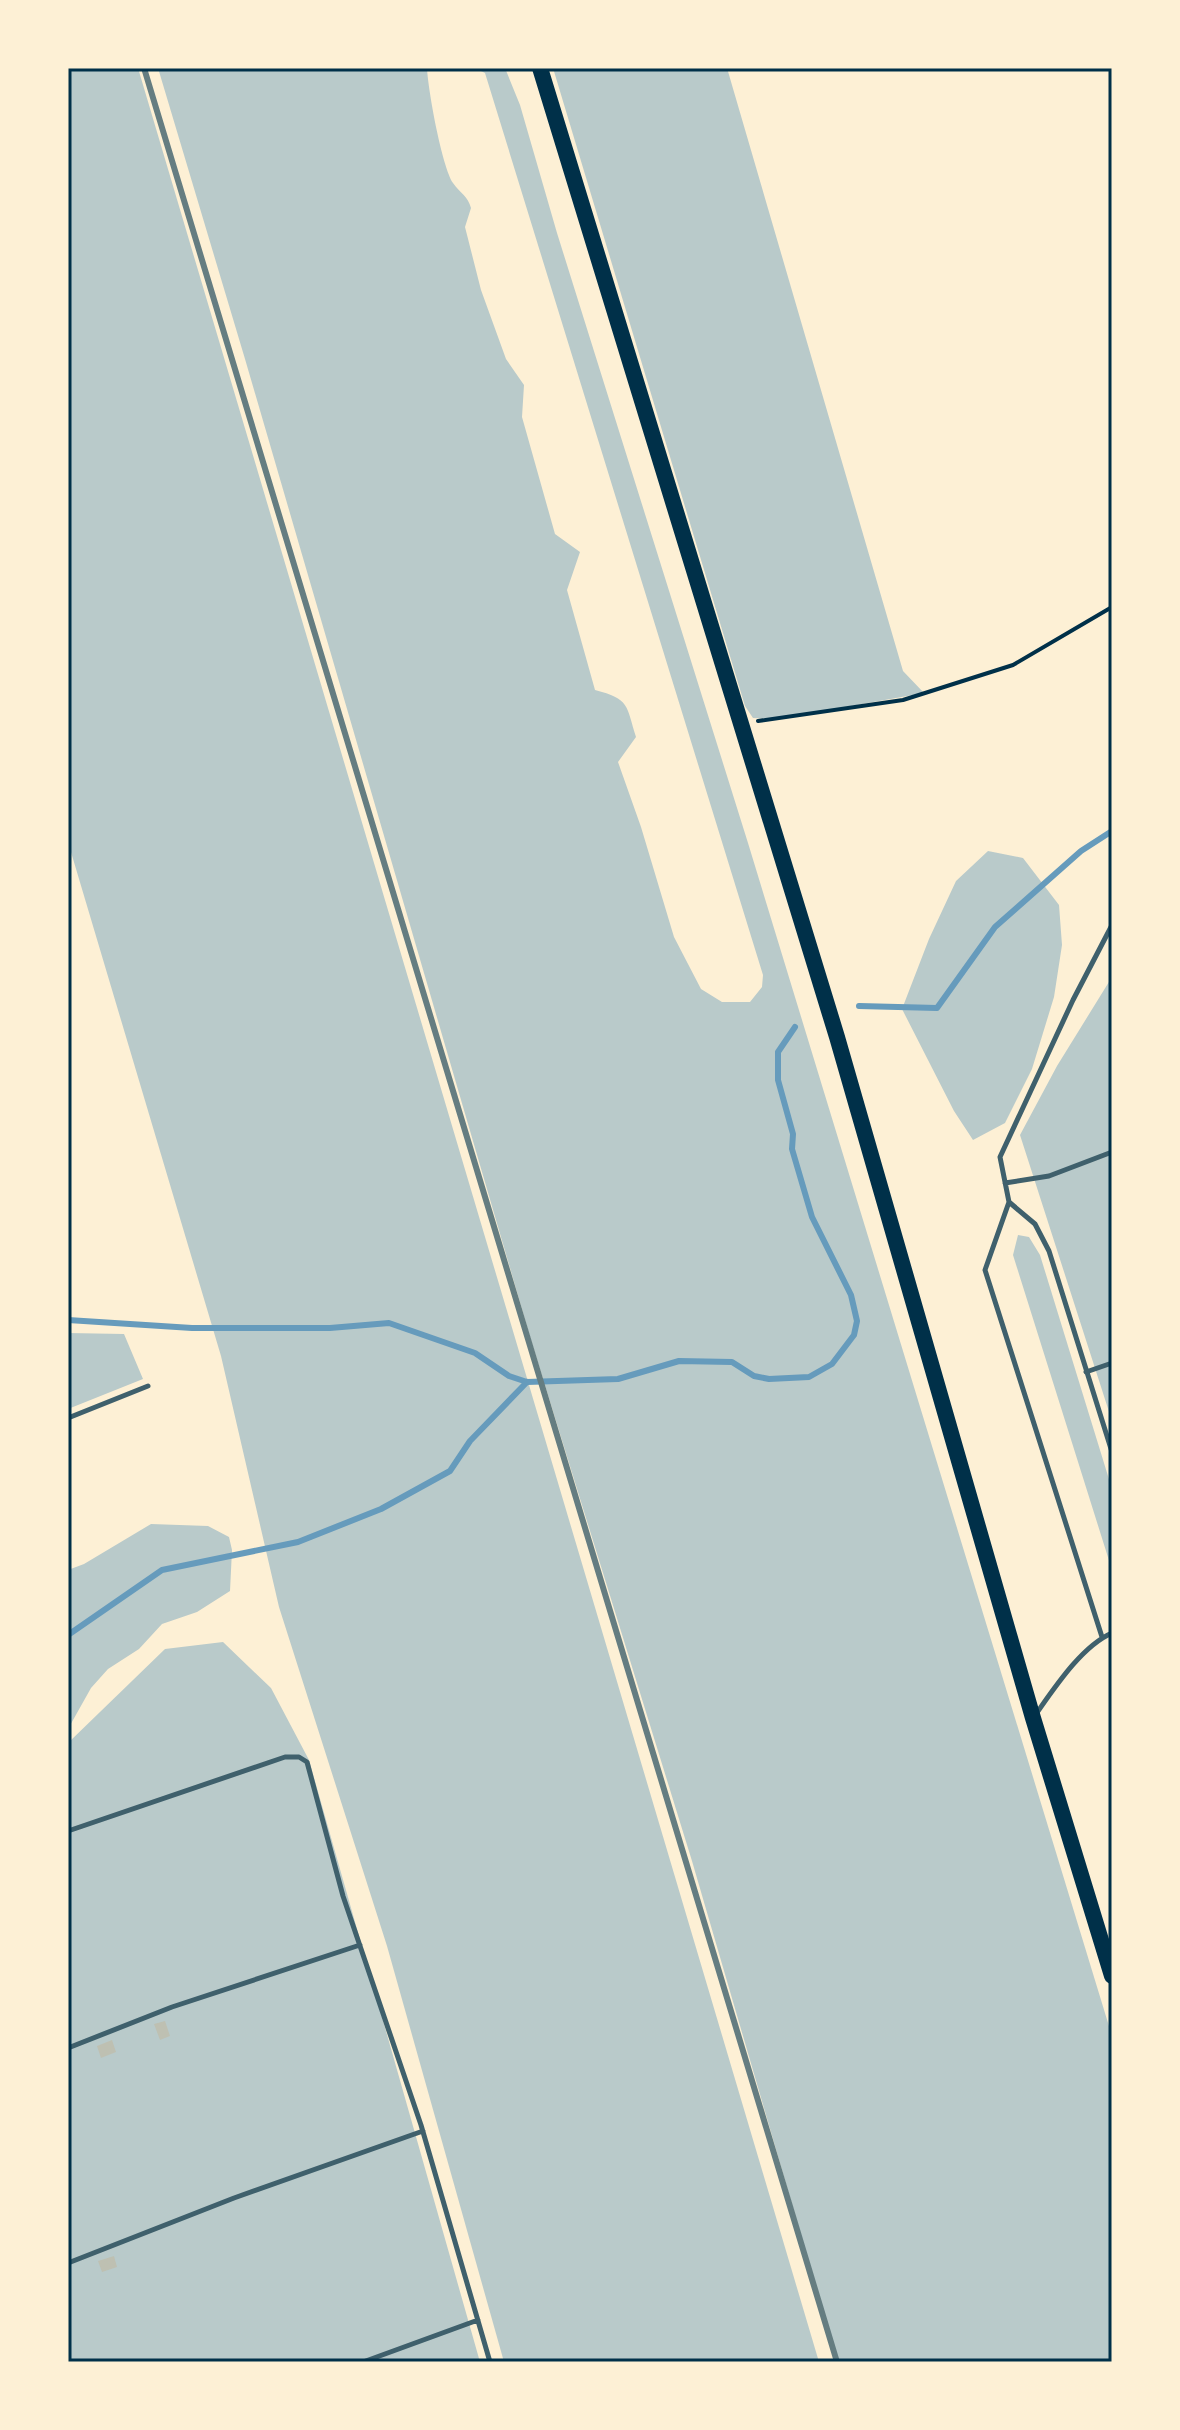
<svg xmlns="http://www.w3.org/2000/svg" width="1180" height="2430" font-family="'Noto Sans',sans-serif">
<rect width="100%" height="100%" fill="#fdf0d5"/>
<!-- green -->
<path fill="#b9caca" d="M68,68H138L819,2362H504L387,1946L279,1607L221,1356L68,842Z
M158,68H427C428,90 442,166 453,183C460,193 468,196 471,208L465,227L481,290L506,359L524,385L522,417L555,534L580,552L567,590L595,690C630,699 626,705 636,737L618,762L641,827L674,937L701,989L722,1002H750L762,987L763,975L485,73L475,68H505L520,105L557,233L748,843L1112,2036V2362H838L692,1861L531,1340L245,359Z
M553,68H727L903,671L924,693L778,719L753,718L745,706Z
M988,851L1023,858L1059,905L1062,945L1054,997L1032,1069L1005,1123L973,1140L954,1111L902,1009L929,939L956,881Z
M1112,977V1421L1020,1135L1057,1066Z
M1018,1235L1029,1237L1040,1255L1112,1489V1570L1013,1255Z
M68,1333L124,1334L143,1379L68,1409Z
M151,1524L208,1526L229,1537L232,1550L230,1591L197,1612L162,1624L139,1649L108,1669L91,1688L68,1729V1570L84,1564Z
M223,1642L271,1688L309,1760L480,2362H68V1743L165,1649Z"/>
<g fill="none" stroke-linecap="round" stroke-linejoin="round">
<!-- stream -->
<path stroke="#669bbc" stroke-width="6" d="M859,1006L937,1008L995,927L1081,851L1112,831
M68,1320L192,1328H330L389,1323L475,1353L509,1376L527,1382L618,1379L679,1361L732,1362L754,1376L769,1379L809,1377L832,1364L854,1335L857,1321L851,1295L812,1217L792,1149L793,1134L778,1080V1052L795,1027
M68,1635L162,1570L298,1542L381,1509L450,1471L470,1441L527,1382"/>
</g>
<!-- building -->
<path fill="#bec0b2" d="M165,2021L170,2036L160,2040L154,2024Z
M112,2040L116,2052L101,2058L97,2046Z
M114,2256L117,2267L102,2272L98,2261Z"/>
<g fill="none" stroke-linecap="round" stroke-linejoin="round">
<!-- path -->
<path stroke="#003049" stroke-width="4" d="M758,721L903,700L1013,665L1112,607"/>
<!-- service -->
<path stroke="#3f606c" stroke-width="5" d="M1005,1183L1049,1176L1112,1152
M1009,1202L1035,1224L1049,1251L1112,1452
M1086,1372L1112,1363
M68,1418L148,1386
M1102,1637L985,1270L1009,1202L1000,1157L1073,1000L1112,925
M1036,1714C1055,1687 1082,1646 1112,1633
M68,1831L285,1757H299L307,1762L343,1896L421,2125L490,2362
M68,2048L172,2007L360,1945
M68,2263L234,2198L423,2131
M363,2362L478,2320"/>
<!-- primary -->
<path stroke="#003049" stroke-width="16" d="M540,68L837,1037L1033,1718L1112,1976"/>
<!-- rail -->
<path stroke="#657d81" stroke-width="6" d="M144,68L837,2362"/>
</g>
<!-- border -->
<rect width="1180" height="2430" fill="none" stroke="#fdf0d5" stroke-width="140"/>
<rect x="70" y="70" width="1040" height="2290" fill="none" stroke="#003049" stroke-width="3"/>
</svg>
